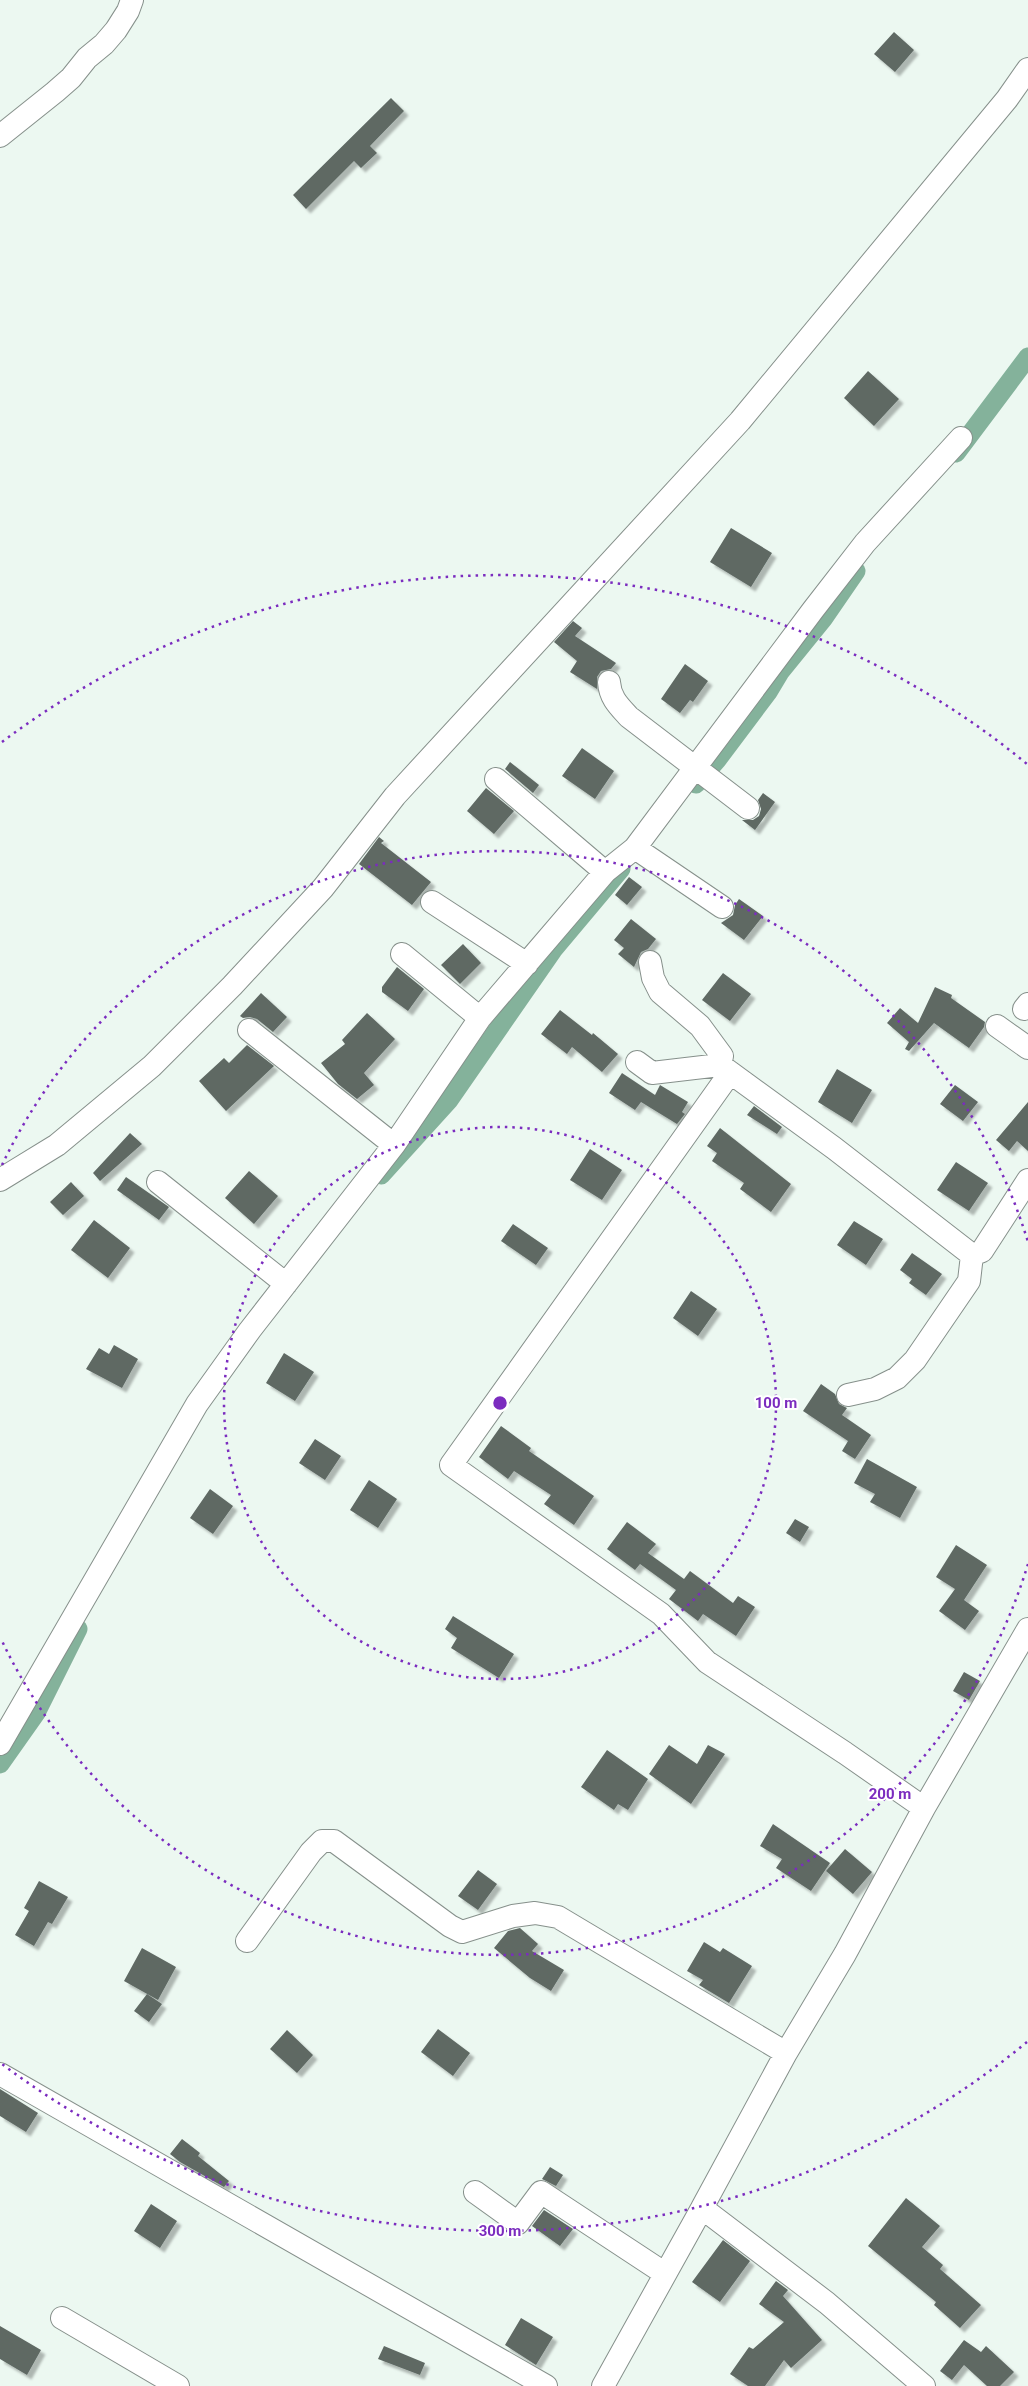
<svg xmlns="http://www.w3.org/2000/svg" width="1028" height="2386" font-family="Roboto,sans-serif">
<defs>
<filter id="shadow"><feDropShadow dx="4.5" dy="4.5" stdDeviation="1" flood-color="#0004"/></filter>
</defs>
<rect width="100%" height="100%" fill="#ecf8f1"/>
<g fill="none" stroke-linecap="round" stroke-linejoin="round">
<!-- canal -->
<path stroke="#84b29b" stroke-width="19" d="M956,453L1028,357
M696,784L717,760L768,692L780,672L823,619L856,571
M381,1175L449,1100L553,950L621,869
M0,1764L36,1713L78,1629"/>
</g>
<!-- building -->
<path fill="#5f6964" filter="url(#shadow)" d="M894,32L914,50L895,72L874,54Z
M391,98L404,111L370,146L377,153L361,168L354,161L306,209L293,195Z
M868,371L899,399L874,426L844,398Z
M731,528L772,553L751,587L710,562Z
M573,621L582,628L575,636L616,663L611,669L601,671L597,677V689L570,672L577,661L554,642Z
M685,664L708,681L693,702L690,700L680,713L661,699Z
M582,748L614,771L595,799L562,776Z
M510,762L539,785L533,793L505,769Z
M486,788L514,811L494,834L467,811Z
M763,793L775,802L755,830L742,820H753L759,816L761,809L758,800Z
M379,837L384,841L381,843L431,882L412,905L359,864Z
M629,877L642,887L627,905L615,895Z
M739,899L763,916L744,940L721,923L733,915L735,905Z
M631,919L656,939L648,949L641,952L634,967L618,954L624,948L614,940Z
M463,944L481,963L460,984L441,965Z
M397,967L424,989L408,1011L382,992V987Z
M723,973L751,994L730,1021L702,1000Z
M935,987L952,995L951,998L985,1022L984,1027L969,1048L934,1023L909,1051L905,1049L909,1042L887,1023L900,1008L918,1023Z
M261,993L287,1017L273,1032L257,1019L250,1017L243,1018L240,1016Z
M560,1010L592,1035L593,1033L618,1054L602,1072L572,1047L567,1054L541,1034Z
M367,1013L395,1039L364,1073L374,1085L357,1099L338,1084L321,1063L345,1044L342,1040Z
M247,1045L274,1066L226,1111L199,1081L224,1058L229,1063Z
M837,1069L872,1090L852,1123L818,1102Z
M622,1073L655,1095L660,1085L688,1102L682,1112L685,1114L677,1124L641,1102L635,1110L609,1093Z
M955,1085L978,1102L963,1121L940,1104Z
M1028,1102V1151L1017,1141L1009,1151L996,1140Z
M754,1106L782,1127L777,1134L747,1115Z
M720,1128L791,1184L771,1212L740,1189L744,1183L712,1161L717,1153L707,1146Z
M130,1133L142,1144L100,1181L93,1173Z
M590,1149L622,1170L602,1200L570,1180Z
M956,1162L988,1183L969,1211L937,1190Z
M249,1171L278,1196L254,1224L225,1198Z
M126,1177L169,1207L159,1220L117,1190Z
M71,1182L84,1196L63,1215L50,1202Z
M94,1220L130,1248L108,1278L71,1250Z
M854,1221L883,1239L866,1265L837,1245Z
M513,1224L548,1248L536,1265L501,1241Z
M912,1253L942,1274L926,1295L909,1283L912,1279L900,1270Z
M691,1291L717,1309L698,1336L673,1318Z
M114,1345L138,1359L122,1388L86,1369L99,1348L109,1354Z
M284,1353L314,1372L295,1401L266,1383Z
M821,1384L835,1394L839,1404L847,1408L842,1415L871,1435L855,1459L842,1451L848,1441L803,1411Z
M501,1426L531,1448L529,1451L594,1496L574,1525L544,1504L551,1495L514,1471L508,1479L479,1457Z
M315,1439L341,1456L325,1480L299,1463Z
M867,1459L917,1487L900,1518L870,1502L875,1494L854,1483Z
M369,1480L397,1499L378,1528L350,1510Z
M210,1489L233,1506L213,1534L190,1518Z
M795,1519L809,1527L800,1542L786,1533Z
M627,1522L656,1544L648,1553L684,1579L690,1571L733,1603L738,1596L755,1607L736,1636L703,1614L698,1621L669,1599L676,1590L640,1564L635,1570L607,1549Z
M956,1545L987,1565L964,1600L979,1611L965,1630L939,1611L955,1589L936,1577Z
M453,1616L514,1654L499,1678L451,1648L457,1638L445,1629Z
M964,1672L980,1681L969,1700L953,1691Z
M669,1745L697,1764L708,1745L725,1754L691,1804L649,1774Z
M607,1750L648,1779L628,1810L618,1804L614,1810L581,1787Z
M773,1824L830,1863L811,1891L776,1868L782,1859L760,1846Z
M845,1849L872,1872L853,1894L826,1871Z
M478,1870L497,1884L478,1910L458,1896Z
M39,1881L68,1897L52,1924L48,1922L34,1946L15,1935L29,1911L24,1908Z
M520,1928L538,1944L532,1951L564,1970L551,1991L530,1978L494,1948L508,1931Z
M704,1942L720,1952L723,1948L752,1966L729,2003L699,1985L703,1980L687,1971Z
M142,1948L176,1967L158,2000L124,1981Z
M147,1994L162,2004L149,2022L134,2011Z
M438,2029L470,2053L453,2076L421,2052Z
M287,2030L313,2055L297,2073L270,2049Z
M0,2089L38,2113L26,2132L0,2116Z
M182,2139L200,2153L198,2156L229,2181L224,2187L180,2162L170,2154Z
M550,2167L563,2175L556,2186L542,2179Z
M906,2198L940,2226L922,2247L943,2265L940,2269L981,2305L960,2328L934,2305L936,2302L868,2246Z
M151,2204L177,2221L160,2248L134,2231Z
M544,2210L573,2229L560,2246L532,2226Z
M723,2240L750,2261L720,2302L692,2282Z
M776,2281L788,2290L783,2296L822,2340L791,2368L784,2360L765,2386H748L730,2374L749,2347L753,2349L784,2322L759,2304Z
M521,2318L553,2337L536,2365L505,2345Z
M0,2326L41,2350L27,2375L0,2359Z
M964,2340L981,2352L986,2346L1014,2372L1000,2386H987L964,2365L952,2380L940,2371Z
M384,2346L425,2363L420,2375L378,2359Z"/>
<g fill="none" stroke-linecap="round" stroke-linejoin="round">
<!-- minor casing -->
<g stroke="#86908b" stroke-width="24">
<path id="minor" d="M0,136L55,92L71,78L87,58L104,44L116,30L128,11L132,0
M609,682C610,698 619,706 629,717L748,808
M496,779L605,872
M635,848L722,907
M432,902L527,964
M402,954L480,1018
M650,962L653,978L660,992L700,1026L722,1056L720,1065
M1024,1009L1028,1004
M997,1026L1028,1048
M249,1030L394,1145
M637,1062L652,1073L720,1065L834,1148L972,1255L982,1251L1028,1180
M730,1073L451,1465L661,1614L707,1662L845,1753L924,1808
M0,1180L57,1145L152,1066L232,986L323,888L395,796L740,421L1007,99L1028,69
M158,1182L286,1284
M848,1395L875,1389L897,1378L915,1360L969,1281L972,1255
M0,1744L197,1404L250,1330L394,1145L480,1018L605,872L635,848L813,610L865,543L961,438
M247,1941L311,1852L322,1841H334L450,1926L462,1932L513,1916L535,1913L558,1917L786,2053
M0,2074L546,2386
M475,2192L518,2223L541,2192L664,2273
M62,2318L178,2386
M603,2386L702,2208
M924,2386L827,2303L702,2208L786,2053L845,1954L924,1808L1028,1629"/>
</g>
<!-- minor -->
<use href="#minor" stroke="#fff" stroke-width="22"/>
</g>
<!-- distance rings -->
<g fill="none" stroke="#7b2cbf" stroke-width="2.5" stroke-dasharray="2.5 5">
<circle cx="500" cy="1403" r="276"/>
<path d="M1028 1564A552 552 0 0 1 2 1641M2 1165A552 552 0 0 1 1028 1242"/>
<path d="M1027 2042A828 828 0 0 1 2 2064M2 742A828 828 0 0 1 1027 764"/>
</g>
<circle cx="500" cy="1403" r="8" fill="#7b2cbf" stroke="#fff" stroke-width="2.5"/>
<g font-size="15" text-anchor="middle" font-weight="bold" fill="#7b2cbf" stroke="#fff" stroke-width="4" stroke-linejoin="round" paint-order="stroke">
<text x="776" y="1408">100 m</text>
<text x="890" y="1799">200 m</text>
<text x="500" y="2236">300 m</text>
</g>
</svg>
